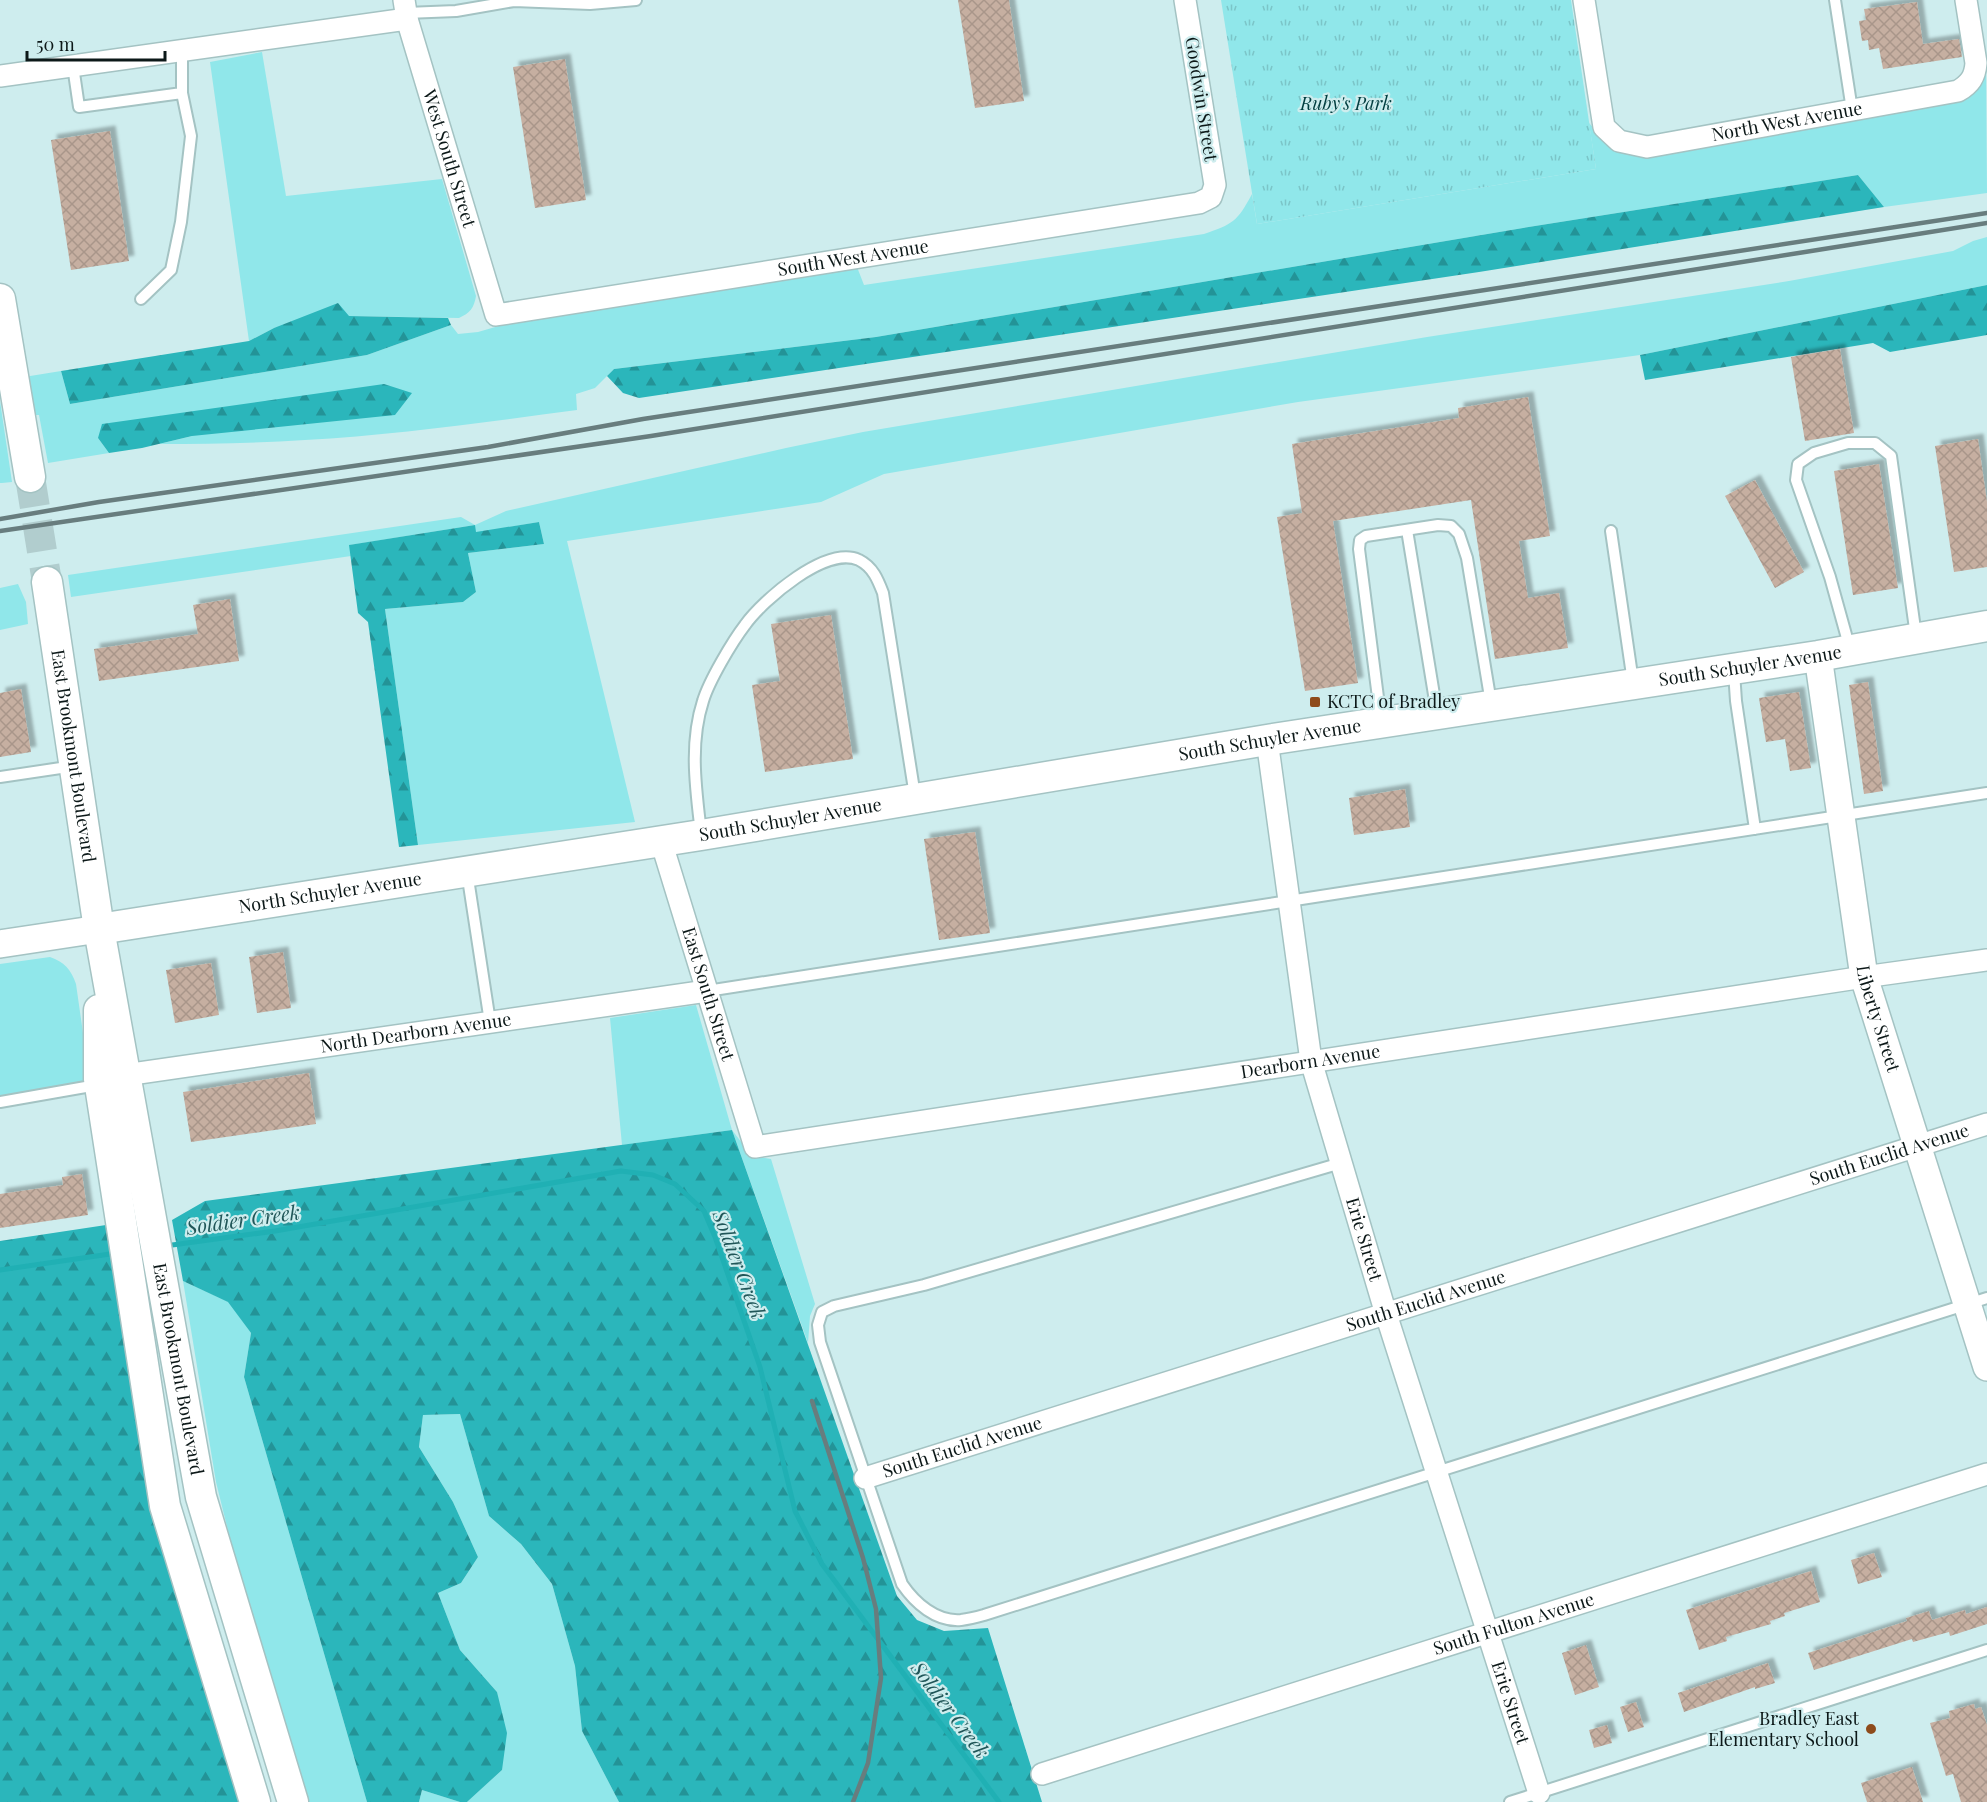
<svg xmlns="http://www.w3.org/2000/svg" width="1987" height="1802" font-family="'Playfair Display',serif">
<defs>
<pattern id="forest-firs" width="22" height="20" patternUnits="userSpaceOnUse" patternTransform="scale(1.5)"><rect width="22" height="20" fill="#2bb6bb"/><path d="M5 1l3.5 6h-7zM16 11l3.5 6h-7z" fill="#239397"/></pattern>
<pattern id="park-tufts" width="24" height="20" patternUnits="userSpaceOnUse" patternTransform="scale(1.5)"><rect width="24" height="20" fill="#90e7ea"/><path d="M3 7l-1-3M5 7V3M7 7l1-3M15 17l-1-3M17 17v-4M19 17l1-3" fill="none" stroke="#7bc5c8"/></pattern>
<pattern id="building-cross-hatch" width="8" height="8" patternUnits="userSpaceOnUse" patternTransform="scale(1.5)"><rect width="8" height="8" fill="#c6afa1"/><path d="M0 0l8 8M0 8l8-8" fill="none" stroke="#a9968a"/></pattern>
<filter id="shadow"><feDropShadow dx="5.5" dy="-5.5" stdDeviation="1.5" flood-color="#0004"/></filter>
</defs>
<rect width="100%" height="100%" fill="#ceedee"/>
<!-- grass -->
<path fill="#90e7ea" d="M262,52L286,196L442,179L476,296C474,308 470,313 459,318L349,316L274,328L249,341L210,62Z
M1986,69L1987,193L1884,207L1858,175L1535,226L876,337L614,369L595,388L576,394L577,410C487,422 396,435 305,440C257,443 208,444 159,444L192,436L98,438L109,453L48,463L39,415H31L24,377L61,371L70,404L367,355L451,325L458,334L478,332L527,318L857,267L864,285L1204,234C1233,224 1237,222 1252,194L1257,224L1596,169L1589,123L1609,145L1961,101L1975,92Z
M1987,237V285L1640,355L1298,402L884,474L821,502L567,541L635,822L418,845L385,609L463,602L476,592L468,553L544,544L539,522L475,533V525L350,545L351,556L71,597L68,575L461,517L475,525L506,511L786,448L863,432L1427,337L1789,281L1953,251L1973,241Z
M0,401L12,482L2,483H0Z
M18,584L26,602L28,624L0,630V588Z
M50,957C64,962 71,969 76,984L90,1082L0,1097V964Z
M696,1005L732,1130L752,1156L771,1159L815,1304L810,1316L808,1343L732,1130L622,1145L610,1018Z
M183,1281L229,1302L251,1333L244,1377L367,1802H309L236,1563L216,1482Z
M460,1414L489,1516L521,1544L552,1584L575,1666L582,1731L619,1802H467L502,1770L497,1692L460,1650L438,1593L461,1583L478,1557L453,1502L419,1447L423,1415Z
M422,1790L460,1802H419Z"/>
<!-- forest -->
<path fill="url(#forest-firs)" d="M1858,175L1884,207L1479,272L639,398L623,393L607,376L614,369L876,337L1535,226Z
M1987,285V335L1890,352L1873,343L1645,380L1640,355Z
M338,303L349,316L448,318L451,325L367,355L70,404L61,371L249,341L274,328Z
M384,384L412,393L395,415L192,436L142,448L109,453L98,438L102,424Z
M539,522L544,544L468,553L476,592L463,602L385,609L418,845L399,847L368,622L358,613L349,545L475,525L476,532Z
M732,1130L897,1596L917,1620L944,1631L988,1628L1042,1802H619L582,1731L575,1666L552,1584L521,1544L489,1516L460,1414L423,1415L419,1447L453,1502L478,1557L461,1583L438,1593L460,1650L497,1692L507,1733L502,1770L467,1802H460L422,1790L419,1802H367L244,1377L251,1333L228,1302L183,1281L172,1220L205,1201Z
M106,1225L114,1276L245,1802H0V1241Z"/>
<!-- park -->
<path fill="url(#park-tufts)" d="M1221,0H1571L1596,169L1257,224Z"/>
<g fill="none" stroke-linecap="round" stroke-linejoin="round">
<!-- stream -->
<path stroke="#20b0b4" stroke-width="5" d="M165,1246L275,1231L621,1171L653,1175L675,1184L704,1211L715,1237L760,1367L795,1511L822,1564L999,1802
M0,1270L117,1253"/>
</g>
<!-- building -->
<path fill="url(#building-cross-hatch)" filter="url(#shadow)" d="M958,0H1009L1024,101L975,108Z
M1917,2L1923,44L1959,39L1962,57L1883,69L1879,48L1869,50L1868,40L1862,41L1859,21L1866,20L1864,9Z
M565,59L586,200L535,208L513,67Z
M110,131L129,261L71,270L51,140Z
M1840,349L1854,433L1805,441L1791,357Z
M1528,397L1550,536L1519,541L1528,598L1559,593L1568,648L1495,659L1471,500L1333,521L1358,683L1305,691L1277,517L1302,513L1292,444L1459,418L1458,408Z
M1978,439L1987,502V567L1954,572L1935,446Z
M1879,464L1898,588L1853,595L1834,471Z
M1755,480L1804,572L1775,588L1725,496Z
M230,599L239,661L99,681L94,649L198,634L193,605Z
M831,615L853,759L765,772L752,685L780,681L771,624Z
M1868,682L1883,791L1864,794L1849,685Z
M21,689L31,752L0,757V693Z
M1799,692L1811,768L1790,771L1785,739L1766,742L1759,698Z
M1405,789L1410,827L1354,835L1349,798Z
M975,832L990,933L939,940L924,839Z
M283,952L291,1008L257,1013L249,957Z
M211,963L219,1015L175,1023L166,970Z
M309,1073L316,1124L191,1142L183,1092Z
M82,1174L88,1215L0,1228V1194L63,1185L62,1177Z
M1874,1553L1882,1577L1858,1584L1851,1560Z
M1811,1571L1820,1602L1784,1613L1785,1616L1770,1621L1771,1624L1726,1637L1727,1641L1699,1650L1686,1610Z
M1987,1607V1624L1950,1636L1949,1632L1913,1642L1912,1639L1814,1670L1808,1653L1907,1621L1906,1618L1929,1611L1932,1620L1965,1610L1966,1614Z
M1586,1645L1599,1687L1575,1695L1562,1653Z
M1768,1663L1775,1683L1755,1689V1687L1684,1712L1678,1693Z
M1636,1702L1644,1727L1628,1732L1620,1707Z
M1974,1704L1975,1709L1981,1707L1987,1725V1802H1961L1953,1774L1946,1776L1930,1723L1950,1718L1949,1711Z
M1607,1725L1612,1743L1594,1748L1589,1730Z
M1912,1767L1923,1802H1867L1861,1783Z"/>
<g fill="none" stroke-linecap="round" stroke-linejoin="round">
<!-- secondary-tunnel -->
<path stroke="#b1cdce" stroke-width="30" stroke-dasharray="30 15" stroke-linecap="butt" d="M30,477L47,582"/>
<!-- service casing -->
<g stroke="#a4c3c3" stroke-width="14">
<path id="service" d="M1835,0L1852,110
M406,13L456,11L514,1L590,4L636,0
M73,66L79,107L182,93V50
M141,299L171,270L181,222L191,136L182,93
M1407,530L1437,713
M1611,531L1633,682
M1850,649L1830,577L1796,480L1798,464L1814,453L1848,443H1875L1891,456L1916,636
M1734,672L1736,701L1755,829
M1381,721L1359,549L1360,540L1366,536L1438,525L1451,526L1459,534L1467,558L1491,703
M0,777L74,766
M701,833C696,790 689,744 703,701C709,681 732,642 745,625C763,600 826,545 859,560C873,567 878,580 883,593L915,796
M467,872L490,1022
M707,991L1987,793
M0,1102L97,1085
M1341,1163L924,1285L834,1306L822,1312L818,1325L820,1342L902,1584C915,1603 936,1622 961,1620C969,1619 977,1617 984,1615L1987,1298
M1510,1802L1987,1650"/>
</g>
<!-- minor casing -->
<g stroke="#a4c3c3" stroke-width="24">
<g id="minor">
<path id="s1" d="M404,0L407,19L496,315L1199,203L1211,197L1215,185L1185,0"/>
<path id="s2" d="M1584,0L1604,127L1619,141L1647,147L1958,91C1970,84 1975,77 1976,63L1966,0"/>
<path d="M0,76L407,19"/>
<path id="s3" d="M1267,740L1311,1061L1386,1314L1539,1793"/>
<path id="s4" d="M661,841L755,1147L1864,977L1987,960"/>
<path id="s5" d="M125,1075L707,991"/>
<path id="s6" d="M865,1478L1987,1124"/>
<path id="s7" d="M1042,1774L1987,1474"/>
</g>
</g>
<!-- tertiary casing -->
<g stroke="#a4c3c3" stroke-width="30">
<g id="tertiary">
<path id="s8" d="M1818,656L1864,977L1987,1367"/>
<path d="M0,944L99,929"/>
</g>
</g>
<!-- secondary casing -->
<g stroke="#a4c3c3" stroke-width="33">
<g id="secondary">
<path d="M0,299L30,477"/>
<path id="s9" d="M47,582L99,929L201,1497L293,1802"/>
<path id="s10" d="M99,929L701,835L1267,740L1818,656L1987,626"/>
<path d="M99,1010V1079L165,1506L255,1802"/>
</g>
</g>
<!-- service -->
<use href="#service" stroke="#fff" stroke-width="10"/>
<!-- minor -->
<use href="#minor" stroke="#fff" stroke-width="21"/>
<!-- tertiary -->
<use href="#tertiary" stroke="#fff" stroke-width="27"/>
<!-- secondary -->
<use href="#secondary" stroke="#fff" stroke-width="30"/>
<!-- rail -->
<path stroke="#687d7e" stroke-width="4.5" d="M0,519L99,502L488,447L643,419L1987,213
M0,531L651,436L1987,223
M812,1401L863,1558L876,1609L881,1678L868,1763L853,1802"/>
</g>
<!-- markers -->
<g fill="#8e4b1b" stroke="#ceedee" stroke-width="2">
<rect x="1309" y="696" width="12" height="12" rx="3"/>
<circle cx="1871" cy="1729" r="6"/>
</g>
<g text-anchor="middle" stroke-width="4.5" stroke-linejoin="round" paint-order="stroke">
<!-- street labels -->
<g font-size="18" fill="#0c1818" stroke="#ceedee">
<text transform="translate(1201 99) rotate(81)" y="6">Goodwin Street</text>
<text dy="6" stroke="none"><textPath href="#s2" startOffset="320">North West Avenue</textPath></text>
<text dy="6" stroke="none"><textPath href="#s1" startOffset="165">West South Street</textPath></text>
<text dy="6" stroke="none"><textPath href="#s1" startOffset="690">South West Avenue</textPath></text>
<text dy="6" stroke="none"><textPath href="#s10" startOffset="1672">South Schuyler Avenue</textPath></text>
<text dy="6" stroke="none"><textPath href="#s10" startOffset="1186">South Schuyler Avenue</textPath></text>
<text dy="6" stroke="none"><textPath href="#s9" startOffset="176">East Brookmont Boulevard</textPath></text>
<text dy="6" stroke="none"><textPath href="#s10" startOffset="700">South Schuyler Avenue</textPath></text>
<text dy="6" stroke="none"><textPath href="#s10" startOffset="234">North Schuyler Avenue</textPath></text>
<text dy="6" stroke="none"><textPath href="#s4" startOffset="160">East South Street</textPath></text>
<text dy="6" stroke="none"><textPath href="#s8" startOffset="368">Liberty Street</textPath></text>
<text dy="6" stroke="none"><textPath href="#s5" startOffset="294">North Dearborn Avenue</textPath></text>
<text dy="6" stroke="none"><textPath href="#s4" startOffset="882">Dearborn Avenue</textPath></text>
<text dy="6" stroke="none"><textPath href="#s6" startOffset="1074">South Euclid Avenue</textPath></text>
<text dy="6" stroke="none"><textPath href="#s3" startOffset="510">Erie Street</textPath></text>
<text dy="6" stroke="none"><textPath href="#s6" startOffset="588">South Euclid Avenue</textPath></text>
<text dy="6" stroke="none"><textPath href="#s9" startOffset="798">East Brookmont Boulevard</textPath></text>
<text dy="6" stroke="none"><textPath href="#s6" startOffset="102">South Euclid Avenue</textPath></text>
<text dy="6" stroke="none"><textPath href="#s7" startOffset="495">South Fulton Avenue</textPath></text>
<text dy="6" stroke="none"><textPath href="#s3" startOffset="996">Erie Street</textPath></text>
</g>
<!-- park labels -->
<g font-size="18" font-style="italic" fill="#003d3f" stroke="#ceedee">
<text x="1346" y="110">Ruby's Park</text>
</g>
<!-- poi labels -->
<g font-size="18" fill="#0c1818" stroke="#ceedee" text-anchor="start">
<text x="1327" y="708">KCTC of Bradley</text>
<text x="1859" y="1725" text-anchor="end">Bradley East<tspan x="1859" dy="21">Elementary School</tspan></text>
</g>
<!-- water labels -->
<g font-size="20" font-style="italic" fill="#205658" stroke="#ceedee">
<text transform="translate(243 1220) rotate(-8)" y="7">Soldier Creek</text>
<text transform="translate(739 1265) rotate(69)" y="7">Soldier Creek</text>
<text transform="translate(950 1710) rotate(53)" y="7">Soldier Creek</text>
</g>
</g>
<!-- scale -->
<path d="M27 51v9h138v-9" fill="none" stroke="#0c1818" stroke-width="3"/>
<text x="36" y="51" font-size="18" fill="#0c1818" stroke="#ceedee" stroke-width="4.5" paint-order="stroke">50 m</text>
</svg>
